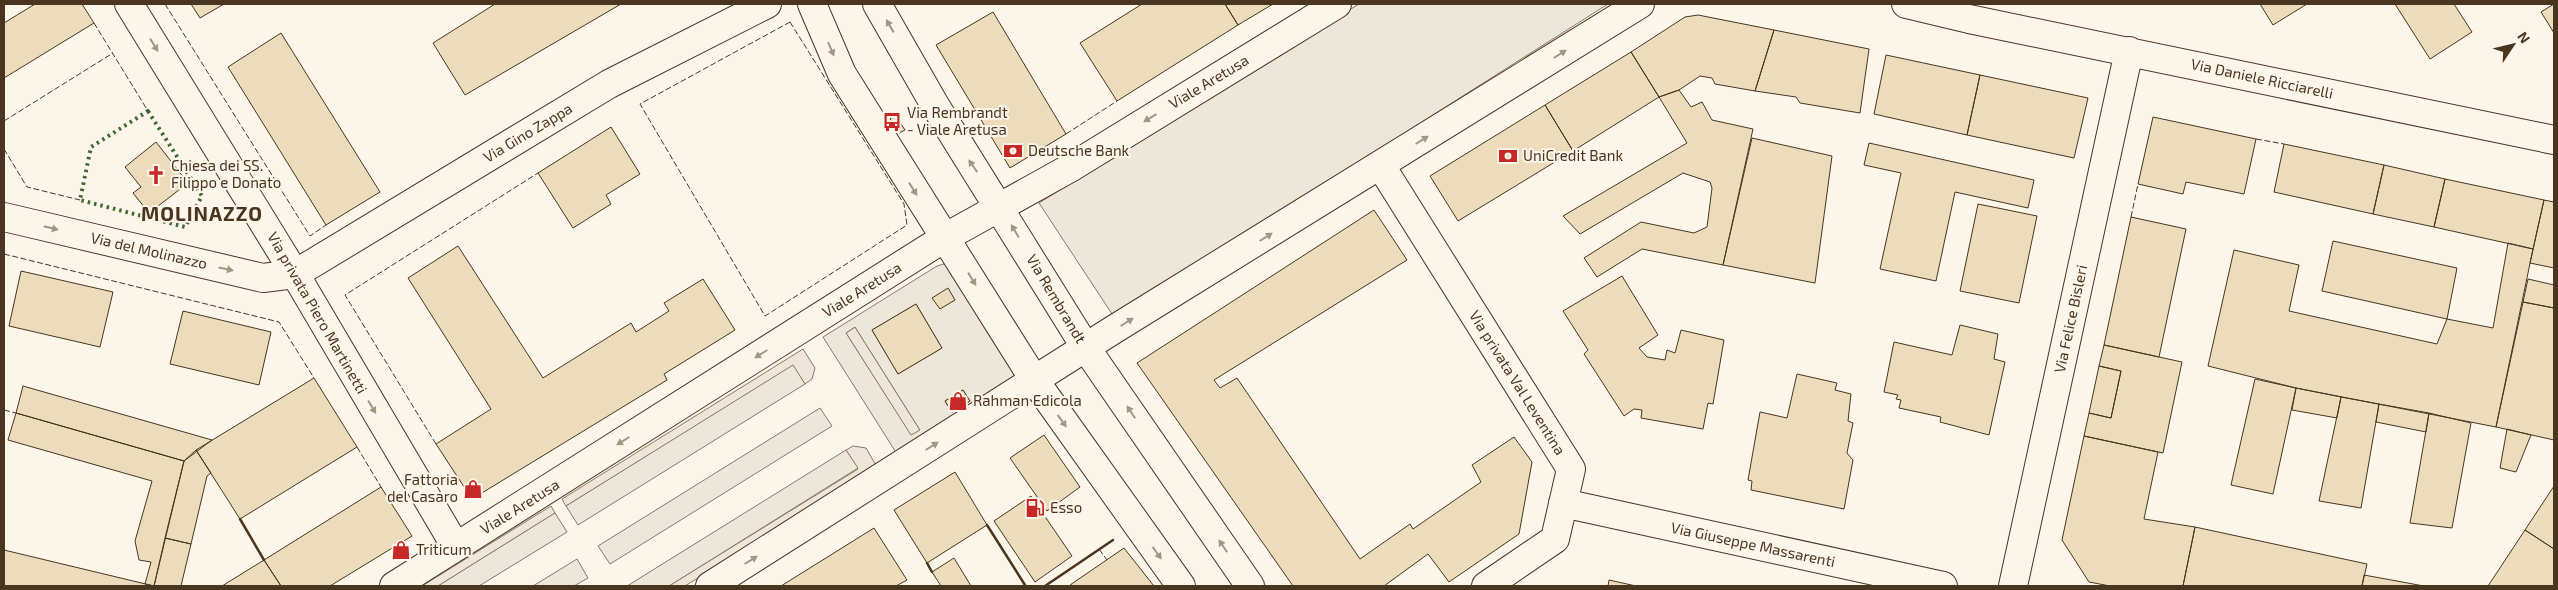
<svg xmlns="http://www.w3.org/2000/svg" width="2558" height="590" font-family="'Exo 2',sans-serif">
<rect width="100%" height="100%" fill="#fbf6e9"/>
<!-- green -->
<path fill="#ede6d9" stroke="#887966" d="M855,327L920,430L911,436L846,333Z
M803,349L815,368L812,379L805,384L793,366L566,506L562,499Z
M853,446L866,448L877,467L685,586H669L858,469L846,450Z
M551,506L555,513L438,586H422Z"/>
<!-- parking -->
<path fill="#ede7d9" stroke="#887966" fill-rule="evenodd" d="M1359,4H1608L1114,317L1039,203Z
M947,263L1015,372V377L897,454L823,337L937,266ZM916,304L942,348L898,374L872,330ZM855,327L920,430L911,435L846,333ZM963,390L970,401L952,412L945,401Z
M793,365L805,384L578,525L566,506Z
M820,408L832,426L610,564L598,546Z
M846,450L858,468L669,586H627Z
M555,513L567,532L479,586H438Z
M577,559L588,578L574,586H533Z"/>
<!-- building -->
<path fill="#ecdcbc" stroke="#4a3520" d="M35,4H82L94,23L4,78V23Z
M191,4H224L200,18Z
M495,4H621L465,95L433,43Z
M1142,4H1225L1238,25L1117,101L1080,43Z
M1225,4H1273L1238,25Z
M2260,4H2307L2273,25Z
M2395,4H2454L2472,32L2430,59Z
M2554,4V33L2541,12Z
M993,12L1066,134L1010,168L936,45Z
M1698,15L1774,30L1755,91L1715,84L1712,78L1700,76L1679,90L1659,97L1631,52L1685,17Z
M1774,30L1869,49L1860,113L1800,103L1796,97L1755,91Z
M281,33L380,192L326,225L228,67Z
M1631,52L1659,97L1573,151L1545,105Z
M1886,55L1980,75L1967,135L1874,114Z
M1980,75L2088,98L2074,158L1967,135Z
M1679,90L1691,107L1702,102L1712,120L1753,129L1723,265L1642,249L1597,277L1584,258L1641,222L1694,233L1707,227L1712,188L1710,182L1683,173L1580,234L1563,216L1687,143L1659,97Z
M1545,105L1573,151L1458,221L1430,176Z
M895,115L905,130L899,133L890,119Z
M2153,117L2256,139L2244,194L2186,182L2183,194L2138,184Z
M611,127L640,174L606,195L611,204L573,228L538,173Z
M1752,138L1832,156L1815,283L1723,265Z
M156,142L188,183L149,213L133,193L141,187L125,167Z
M1869,143L2034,180L2028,208L1955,192L1936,281L1880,269L1901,173L1864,165Z
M2284,144L2384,165L2373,214L2274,192Z
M2384,165L2445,179L2434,227L2373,214Z
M2445,179L2544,200L2533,249L2434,227Z
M2544,200L2554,202V268L2530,263Z
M1978,204L2037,216L2019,303L1960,291Z
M1374,210L1407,260L1214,380L1220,388L1237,378L1360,559L1410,524L1413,529L1481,482L1472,465L1514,437L1532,462L1519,534L1449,582L1428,554L1384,586H1293L1137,363Z
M2131,217L2186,229L2159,357L2104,345Z
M2333,241L2457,268L2447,319L2322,291Z
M2508,243L2533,249L2496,427L2296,388L2208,366L2234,250L2299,265L2289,311L2437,344L2447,319L2493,328Z
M458,246L543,378L631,323L636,332L669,311L664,303L703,279L735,330L664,374L667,380L472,499L436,444L491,409L408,278Z
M21,271L113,292L100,347L9,326Z
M1622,276L1658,335L1639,348L1647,357L1665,360L1667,350L1675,353L1681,330L1724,340L1713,404L1708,403L1703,429L1641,418L1642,410L1634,409L1624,416L1584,354L1588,350L1563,311Z
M2528,279L2554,285V308L2523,302Z
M948,288L955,300L940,309L932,298Z
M2523,302L2554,308V440L2496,427Z
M916,304L942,348L898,374L872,330Z
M183,311L271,332L259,385L170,364Z
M1960,325L1998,334L1994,359L2005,362L1989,435L1940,422L1941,417L1899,408L1901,400L1896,399L1898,395L1884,392L1894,342L1952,355Z
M2104,345L2182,362L2163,453L2084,436L2089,413L2111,418L2121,371L2099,366Z
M2099,366L2121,371L2111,418L2089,413Z
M1797,374L1837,383L1835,390L1851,394L1848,421L1853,423L1847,453L1853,460L1844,509L1751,490L1752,481L1748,480L1760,412L1787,418Z
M314,378L357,447L240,519L196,450Z
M2255,379L2296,388L2273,494L2231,485Z
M23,386L212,440L184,461L16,413Z
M2296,388L2341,397L2337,418L2292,410Z
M963,390L970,401L952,412L945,401Z
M2341,397L2379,404L2361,508L2319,501Z
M2379,404L2429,413L2426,432L2376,422Z
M16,413L184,461L154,586L145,584L151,562L139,560L135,541L152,481L8,440Z
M2429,413L2471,423L2452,528L2410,523Z
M2507,429L2531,435L2516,472L2500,468Z
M1044,435L1080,487L1047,511L1010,458Z
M2084,436L2158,452L2144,519L2195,527L2183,586H2110L2089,582L2062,540Z
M196,450L211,473L207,476L191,544L165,538L184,461Z
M955,472L987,525L927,563L894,510Z
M2554,486V549L2525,530Z
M381,487L412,536L330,586H281L264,560Z
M1031,496L1072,556L1035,582L994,521Z
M2195,527L2367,564L2362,586H2183Z
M874,528L907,580L896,586H781Z
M2525,530L2554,549V586H2488Z
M165,538L191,544L181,586H154Z
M1124,548L1154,586H1071L1070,585Z
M4,550L154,586H4Z
M954,558L971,586H941L932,572Z
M264,560L281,586H222Z
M2364,575L2424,586H2362Z
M1609,580L1636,586H1608Z"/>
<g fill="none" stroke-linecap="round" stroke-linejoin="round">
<!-- minor casing -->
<g stroke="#4a3520" stroke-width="30">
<path id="minor" d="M129,4L295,274L456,547
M812,4L842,74L1035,381L1181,586
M877,4L936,107L1086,348L1250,586
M1906,4L1969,19L2554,140
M1381,166L1571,469L1555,539L1486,586
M4,217L263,278L295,274L609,84L767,4
M1563,503L1943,586
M394,586L946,237L1070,168L1337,4
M710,586L1113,330L1640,4
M2013,586L2129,51"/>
</g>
<!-- minor -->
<use href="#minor" stroke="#fbf6e9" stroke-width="28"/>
<!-- hedge -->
<path stroke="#436837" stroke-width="4" stroke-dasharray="2.5 4" stroke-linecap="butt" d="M148,111L202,196L185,227L80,200L91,147Z"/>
<!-- fence -->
<path stroke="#4a3520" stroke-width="1" stroke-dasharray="6 2.5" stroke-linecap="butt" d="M165,4L310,236L326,225
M790,22L904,204L907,225L765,316L640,104Z
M94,23L148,111
M4,121L113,53
M1066,134L1117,101
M2256,139L2284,144
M4,149L27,187L80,200
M2131,217L2138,184
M4,254L279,322L314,378
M4,410L16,413
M436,444L345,295L538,173
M357,447L381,487
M1099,549L1107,560"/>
<!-- wall -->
<path stroke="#4a3520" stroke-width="2.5" d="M240,519L264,560
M987,525L1025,585
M927,563L932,572
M1045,586L1113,540"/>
</g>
<!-- one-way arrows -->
<defs><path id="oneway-solid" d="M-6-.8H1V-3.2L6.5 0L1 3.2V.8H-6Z" transform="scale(1.25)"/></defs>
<g fill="#a29684">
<use href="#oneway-solid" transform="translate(890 26) rotate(-120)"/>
<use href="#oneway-solid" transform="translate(154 45) rotate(58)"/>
<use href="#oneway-solid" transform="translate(831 49) rotate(67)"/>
<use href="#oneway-solid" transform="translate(1560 54) rotate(-32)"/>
<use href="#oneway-solid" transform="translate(1150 118) rotate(149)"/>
<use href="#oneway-solid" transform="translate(1422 140) rotate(-32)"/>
<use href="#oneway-solid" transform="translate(973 166) rotate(-125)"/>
<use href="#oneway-solid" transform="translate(913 189) rotate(58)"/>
<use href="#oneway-solid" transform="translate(51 228) rotate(14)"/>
<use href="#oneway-solid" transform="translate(1015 231) rotate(-121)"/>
<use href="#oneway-solid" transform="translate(1266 237) rotate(-32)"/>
<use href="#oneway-solid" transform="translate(226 269) rotate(12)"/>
<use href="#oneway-solid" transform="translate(972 279) rotate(58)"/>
<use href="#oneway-solid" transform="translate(1127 322) rotate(-32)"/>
<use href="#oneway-solid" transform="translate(761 354) rotate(148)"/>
<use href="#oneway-solid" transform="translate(372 407) rotate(59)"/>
<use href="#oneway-solid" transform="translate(1131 412) rotate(-124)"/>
<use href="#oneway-solid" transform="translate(1062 421) rotate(54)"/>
<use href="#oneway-solid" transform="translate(623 441) rotate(148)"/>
<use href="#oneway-solid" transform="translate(932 446) rotate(-32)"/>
<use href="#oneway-solid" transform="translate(1223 546) rotate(-124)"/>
<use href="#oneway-solid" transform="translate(1157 553) rotate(54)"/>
<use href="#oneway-solid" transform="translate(751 560) rotate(-32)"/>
</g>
<!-- icons -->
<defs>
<g id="bus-bare" transform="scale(1.5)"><path d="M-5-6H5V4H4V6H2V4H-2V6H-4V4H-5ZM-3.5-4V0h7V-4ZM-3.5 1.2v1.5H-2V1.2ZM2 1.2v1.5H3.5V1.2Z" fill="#c62828" stroke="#fbf6e9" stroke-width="2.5" paint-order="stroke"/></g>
<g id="bank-bare" transform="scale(1.5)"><path d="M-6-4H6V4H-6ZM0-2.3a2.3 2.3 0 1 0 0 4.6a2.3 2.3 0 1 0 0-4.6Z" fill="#c62828" stroke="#fbf6e9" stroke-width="2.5" paint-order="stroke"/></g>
<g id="church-bare" transform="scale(1.5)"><path d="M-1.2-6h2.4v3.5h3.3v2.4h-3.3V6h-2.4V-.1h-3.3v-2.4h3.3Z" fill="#c62828" stroke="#fbf6e9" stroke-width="2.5" paint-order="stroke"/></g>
<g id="shop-bare" transform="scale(1.5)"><path d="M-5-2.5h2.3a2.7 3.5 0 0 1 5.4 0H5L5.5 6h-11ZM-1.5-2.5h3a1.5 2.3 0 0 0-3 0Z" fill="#c62828" stroke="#fbf6e9" stroke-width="2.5" paint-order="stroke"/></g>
<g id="fuel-bare" transform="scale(1.5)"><path d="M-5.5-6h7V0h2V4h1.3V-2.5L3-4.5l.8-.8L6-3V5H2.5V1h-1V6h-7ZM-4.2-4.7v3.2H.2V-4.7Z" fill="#c62828" stroke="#fbf6e9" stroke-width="2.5" paint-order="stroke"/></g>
</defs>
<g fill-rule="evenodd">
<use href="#bus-bare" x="892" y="122"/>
<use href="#bank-bare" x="1013" y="151"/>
<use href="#bank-bare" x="1508" y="156"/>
<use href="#church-bare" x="156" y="175"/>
<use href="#shop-bare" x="958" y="401"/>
<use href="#shop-bare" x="473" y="489"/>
<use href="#fuel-bare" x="1035" y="508"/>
<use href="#shop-bare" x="401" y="550"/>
</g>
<g text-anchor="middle" stroke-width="4" stroke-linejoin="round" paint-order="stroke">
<!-- street labels -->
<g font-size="15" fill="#4a3520" stroke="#fbf6e9">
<text transform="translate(2262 79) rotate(12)" y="5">Via Daniele Ricciarelli</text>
<text transform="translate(1209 82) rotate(-31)" y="5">Viale Aretusa</text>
<text transform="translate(528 133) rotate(-31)" y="5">Via Gino Zappa</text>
<text transform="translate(149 251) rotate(13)" y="5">Via del Molinazzo</text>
<text transform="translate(862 290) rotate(-32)" y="5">Viale Aretusa</text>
<text transform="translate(1056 299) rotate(59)" y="5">Via Rembrandt</text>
<text transform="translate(317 313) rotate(60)" y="5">Via privata Piero Martinetti</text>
<text transform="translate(2071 319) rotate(-78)" y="5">Via Felice Bisleri</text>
<text transform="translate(1517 383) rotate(58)" y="5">Via privata Val Leventina</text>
<text transform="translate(520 507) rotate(-32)" y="5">Viale Aretusa</text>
<text transform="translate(1753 545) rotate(12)" y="5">Via Giuseppe Massarenti</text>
</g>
<!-- poi labels -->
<g font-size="15" fill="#4a3520" stroke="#fbf6e9" text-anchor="start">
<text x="907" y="118">Via Rembrandt<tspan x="907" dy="17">- Viale Aretusa</tspan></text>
<text x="1028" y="156">Deutsche Bank</text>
<text x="1523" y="161">UniCredit Bank</text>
<text x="171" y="171">Chiesa dei SS.<tspan x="171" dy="17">Filippo e Donato</tspan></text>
<text x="973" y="406">Rahman Edicola</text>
<text x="458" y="485" text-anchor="end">Fattoria<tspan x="458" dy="17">del Casaro</tspan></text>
<text x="1050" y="513">Esso</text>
<text x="416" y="555">Triticum</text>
</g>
<!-- district labels -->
<g font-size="20" font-weight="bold" letter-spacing="1" fill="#4a3520" stroke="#fbf6e9">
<text x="202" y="221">MOLINAZZO</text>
</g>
</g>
<!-- border -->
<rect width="2558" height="590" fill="none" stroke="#4a3520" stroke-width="10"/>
<!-- north arrow -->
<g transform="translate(2513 45) rotate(55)" stroke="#fbf6e9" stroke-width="4" paint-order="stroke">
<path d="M0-4L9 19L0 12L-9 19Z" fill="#4a3520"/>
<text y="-8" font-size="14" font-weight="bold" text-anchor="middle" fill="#4a3520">N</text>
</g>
</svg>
